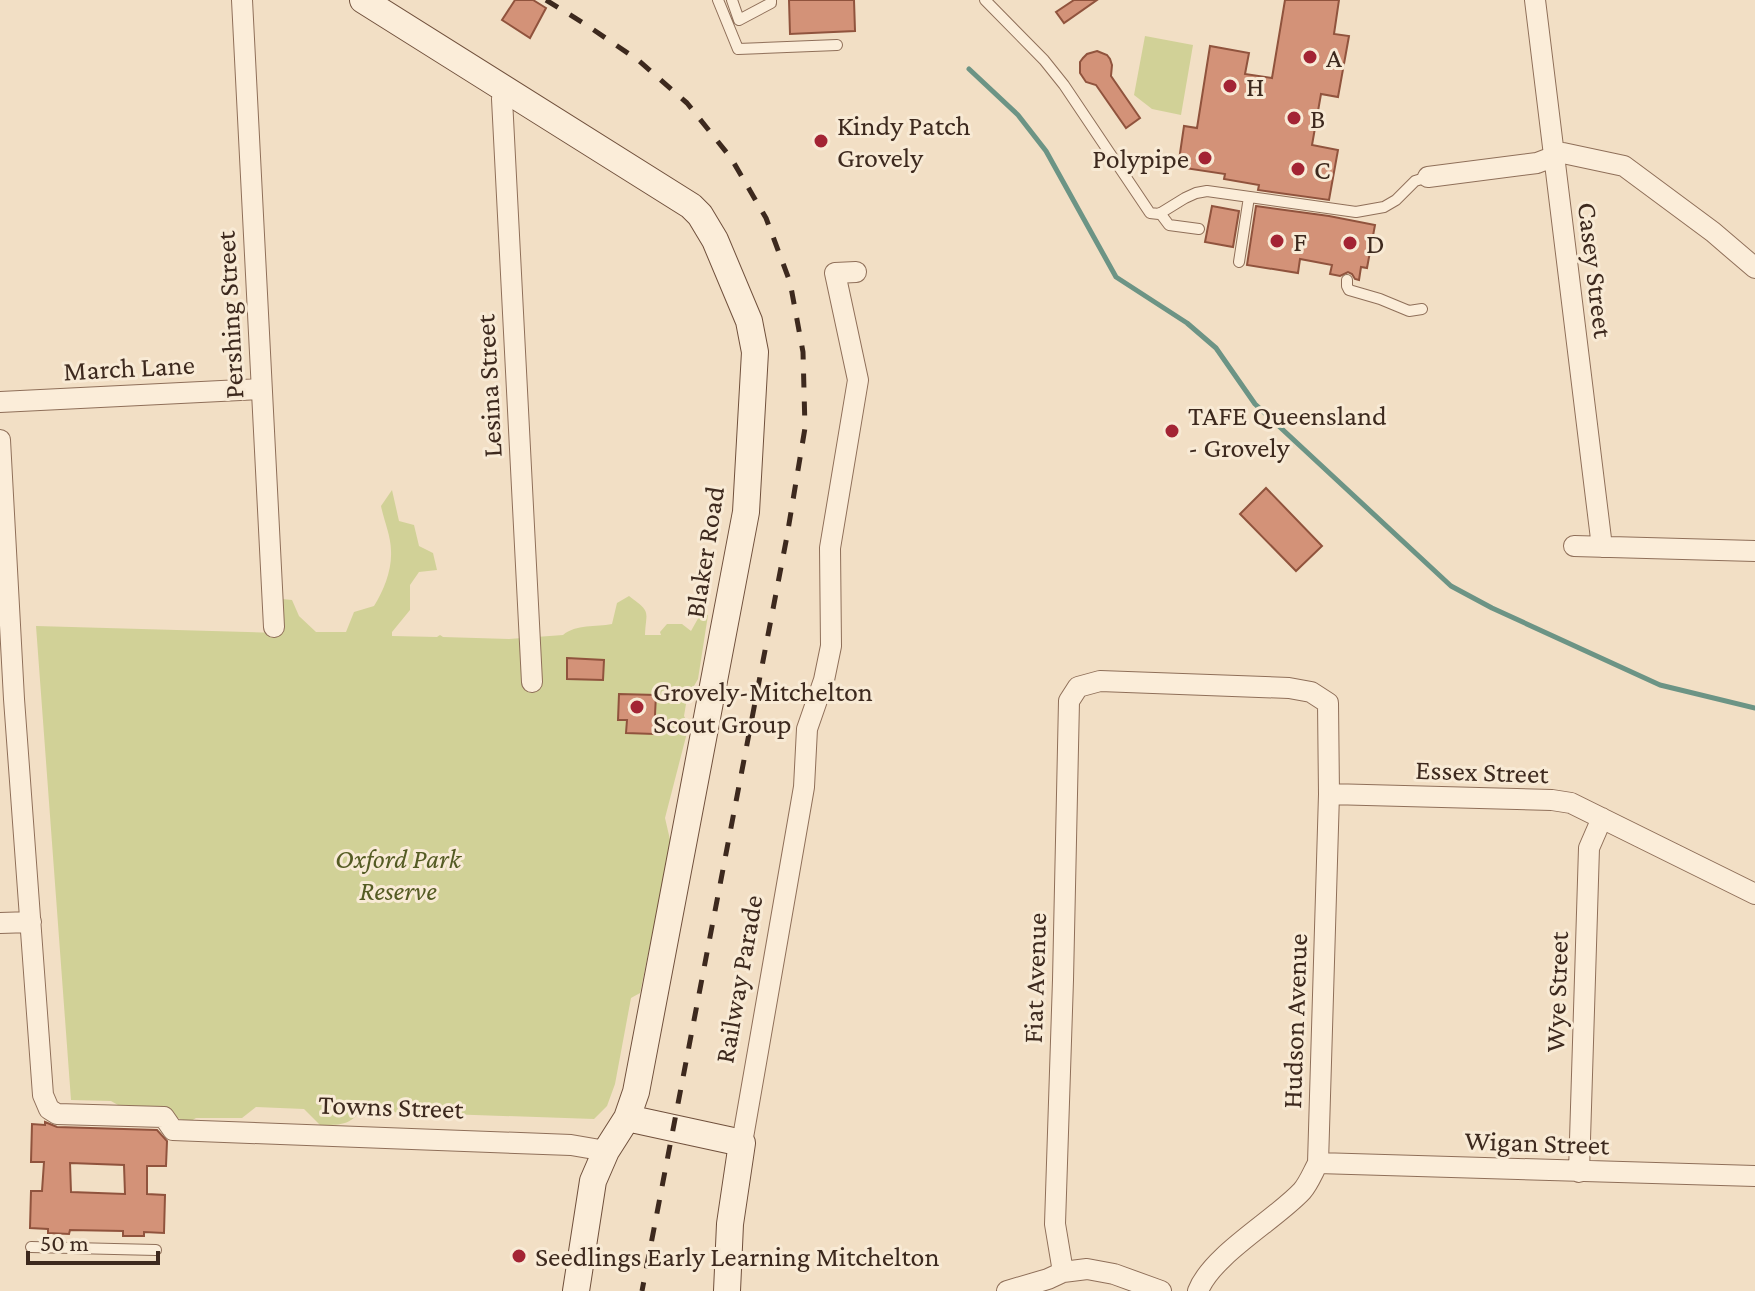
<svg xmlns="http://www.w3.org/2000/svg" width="1755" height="1291" font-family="'Crimson Pro',serif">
<rect width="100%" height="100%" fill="#f2dfc5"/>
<!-- green -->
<path fill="#d1d197" d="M1145,36L1193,45L1181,115L1152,109L1134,95Z
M392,490L399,521L414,525L419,546L433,553L437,570L419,572L410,585V610L392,632V636L437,637L440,635L443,637L509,639L563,635C576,624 596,627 612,624L617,603L629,596C652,613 646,610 645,635H661L660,632L667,624H682L691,631L700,615H708L698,679L687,698L684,716L689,725L665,818L671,844L640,993L631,998L615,1084L607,1106L594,1119L360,1111C350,1126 337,1125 320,1125L304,1109L256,1107L242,1118H196L189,1122L152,1109L118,1105L111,1101L71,1100L36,626L278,633L282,599L292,600L299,616L316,632H346L354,612L374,606C384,590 392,570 391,551C391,536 384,521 381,506Z"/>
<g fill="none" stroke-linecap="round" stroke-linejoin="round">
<!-- stream -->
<path stroke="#6c9485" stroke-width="5" d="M969,69L1018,115L1046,151L1116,277L1187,323L1216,348L1255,404L1451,586L1492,608L1660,685L1755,708"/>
</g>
<!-- building -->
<path fill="#d39278" stroke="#90533d" stroke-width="2" fill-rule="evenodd" d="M515,0H533L546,8L530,38L502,20Z
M789,0H854L855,31L790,34Z
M1074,0H1097L1064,23L1056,12Z
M1285,0H1339L1334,34L1349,36L1338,97L1321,94L1312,145L1338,150L1329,200L1258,190L1259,185L1224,179L1225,174L1178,167L1184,126L1197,128L1210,46L1249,53L1245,74L1272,78Z
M1097,51L1107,55L1110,59L1112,65L1111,76L1140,118L1126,128L1096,85L1086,82L1080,73V62L1083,58L1087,54Z
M1212,206L1239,211L1233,247L1205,242Z
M1256,206L1329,216L1375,225L1367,268L1361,267L1359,280L1355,279L1352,274L1348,272L1340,276L1330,274L1332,265L1300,259L1298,273L1247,265Z
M1266,488L1322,546L1296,571L1240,514Z
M567,658L604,660L603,680L567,679Z
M619,694L656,695L654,734L626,733L627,720H618Z
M45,1122L57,1127L157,1130L167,1141L166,1166H147V1194L165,1195L164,1233L144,1232V1236H123V1231L70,1230L69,1234L48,1233V1229L30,1228L31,1191H42L44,1162H31L32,1124L45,1125ZM70,1163L124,1165L125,1194L71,1192Z"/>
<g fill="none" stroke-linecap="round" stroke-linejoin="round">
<!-- lane casing -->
<g stroke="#8f6f59" stroke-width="12">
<path id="lane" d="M718,0L738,49L837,45
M732,0L739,20L771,3V0
M985,0L1044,60L1064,85L1150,213L1159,214L1185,198L1196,193L1207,191L1356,212L1384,207L1396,200L1415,181L1428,177
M1160,213L1169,225L1199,229
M1239,262L1249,197
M1347,280V286L1349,290L1380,299L1409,311L1422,309
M31,1247L156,1250"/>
</g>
<!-- street casing -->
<g stroke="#8f6f59" stroke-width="22">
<path id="street" d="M242,0L274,627
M1535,0L1602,547
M507,89L502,99L532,682
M1428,177L1537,163L1563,153L1624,166L1713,232L1755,268
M0,402L261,389
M0,440L14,699L43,1095L49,1109L57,1114L164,1117L173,1130L571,1145L606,1151
M1574,546L1755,551
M1329,794L1552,800L1571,803L1755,894
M0,923L31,922
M742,1143L804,787L807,729L824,680L831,646L830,548L858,380L835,273L856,272
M1318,1163L1755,1176
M1579,1172L1589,848L1602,818
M1063,1272L1055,1224L1063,980L1069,701L1078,687L1100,681L1289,688L1311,692L1328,703L1329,794L1318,1163C1313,1172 1309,1183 1302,1191C1275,1220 1212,1255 1198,1291
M1007,1291L1048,1279L1063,1272L1087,1269L1114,1274L1161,1291"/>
</g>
<!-- secondary casing -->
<g stroke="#70503c" stroke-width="28">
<path id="secondary" d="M363,0L691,206L700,215L715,240L749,321L755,352L746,512L636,1092L627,1118L606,1151L593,1181L576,1291
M627,1118L742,1143L730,1224L727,1291"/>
</g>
<!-- lane -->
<use href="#lane" stroke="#fbedd9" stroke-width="10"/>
<!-- street -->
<use href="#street" stroke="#fbedd9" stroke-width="20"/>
<!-- secondary -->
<use href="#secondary" stroke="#fbedd9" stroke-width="26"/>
<!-- rail -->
<path stroke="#3d291e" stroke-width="5" stroke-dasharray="14 14" stroke-linecap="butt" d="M546,0L585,24L638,60L687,103L731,158L766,218L790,282L803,352L805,428L787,536L642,1291"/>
</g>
<!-- markers -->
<g fill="#a32434" stroke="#f8ead5" stroke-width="3">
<circle cx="1310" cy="57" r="8"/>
<circle cx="1230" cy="86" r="8"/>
<circle cx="1294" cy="118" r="8"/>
<circle cx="821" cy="141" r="8"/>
<circle cx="1205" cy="158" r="8"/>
<circle cx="1298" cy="169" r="8"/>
<circle cx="1277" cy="241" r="8"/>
<circle cx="1350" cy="243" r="8"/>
<circle cx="1172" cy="431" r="8"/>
<circle cx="637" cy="707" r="8"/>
<circle cx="519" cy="1256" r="8"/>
</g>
<g text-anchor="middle" stroke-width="6" stroke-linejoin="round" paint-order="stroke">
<!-- poi labels -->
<g font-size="28" fill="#3d291e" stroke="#f8ead5" text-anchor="start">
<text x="1326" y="67">A</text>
<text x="1246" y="96">H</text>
<text x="1310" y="128">B</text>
<text x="837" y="135">Kindy Patch<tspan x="837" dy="32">Grovely</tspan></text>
<text x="1189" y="168" text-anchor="end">Polypipe</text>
<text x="1314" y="179">C</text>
<text x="1293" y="251">F</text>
<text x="1366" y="253">D</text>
<text x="1188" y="425">TAFE Queensland<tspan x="1188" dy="32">- Grovely</tspan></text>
<text x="653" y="701">Grovely-Mitchelton<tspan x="653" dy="32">Scout Group</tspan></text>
<text x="535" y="1266">Seedlings Early Learning Mitchelton</text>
</g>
<!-- street labels -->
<g font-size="28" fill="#3d291e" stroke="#f8ead5">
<text transform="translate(1596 270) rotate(83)" y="10">Casey Street</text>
<text transform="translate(229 315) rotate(-93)" y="10">Pershing Street</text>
<text transform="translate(129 367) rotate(-3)" y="10">March Lane</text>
<text transform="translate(488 386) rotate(-93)" y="10">Lesina Street</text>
<text transform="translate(704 552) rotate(-81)" y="10">Blaker Road</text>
<text transform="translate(1482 771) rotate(2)" y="10">Essex Street</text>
<text transform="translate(1034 978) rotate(-88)" y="10">Fiat Avenue</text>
<text transform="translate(738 979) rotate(-80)" y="10">Railway Parade</text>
<text transform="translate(1556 992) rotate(-88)" y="10">Wye Street</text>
<text transform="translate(1294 1021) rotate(-88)" y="10">Hudson Avenue</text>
<text transform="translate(391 1106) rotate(2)" y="10">Towns Street</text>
<text transform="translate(1537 1142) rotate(2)" y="10">Wigan Street</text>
</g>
<!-- park labels -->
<g font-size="28" font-style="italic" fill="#545b23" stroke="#f8ead5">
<text x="398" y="868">Oxford Park<tspan x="398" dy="32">Reserve</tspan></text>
</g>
</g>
<!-- scale -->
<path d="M28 1251v12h130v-12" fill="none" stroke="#3d291e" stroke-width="4"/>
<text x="40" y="1251" font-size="24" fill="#3d291e" stroke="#f8ead5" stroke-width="6" paint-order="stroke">50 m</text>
</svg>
